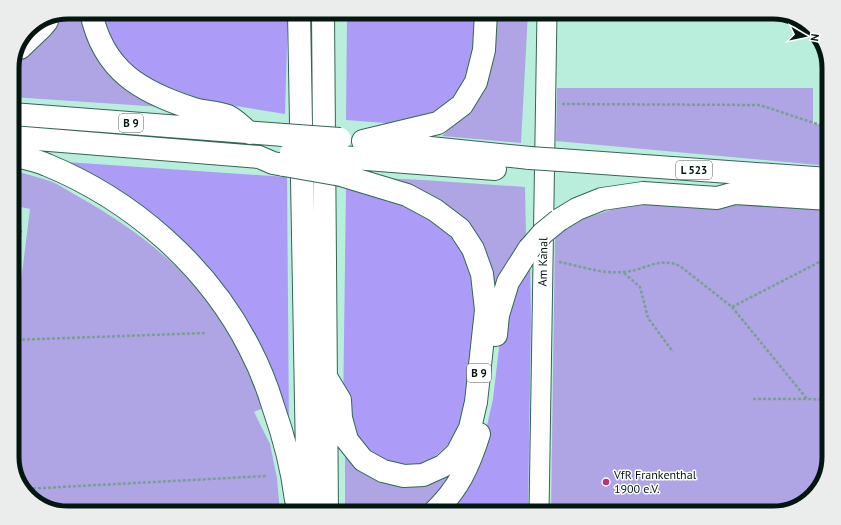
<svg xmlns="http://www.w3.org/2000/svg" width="841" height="525" font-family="'PT Sans',sans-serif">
<rect width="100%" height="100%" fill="#baeedc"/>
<!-- green -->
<path fill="#afa4e4" d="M68,12H84L162,107L12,97L13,63L34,45L62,14Z
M498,12H528L521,143L442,136L466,114L485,84Z
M557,88H813V124L829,125V166L556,141Z
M12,170C25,174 38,177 50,181C60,185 70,192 79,197C128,224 179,262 212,307C234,338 249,373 263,408L254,412L270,444L277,478L280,513H68L37,504L20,485L12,461V354L30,209L12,205Z
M381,178L423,180L525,187L526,234L495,286L483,255Z
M675,202L829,209V458L820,488L801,506L774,513H551L555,236L581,220L625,205Z
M345,448L373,476L464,456L427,508L422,513H345Z"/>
<!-- forest -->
<path fill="#ad9cf7" d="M100,12H288L285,114L205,101L146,78L124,60L110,41Z
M347,12H478L469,75L455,98L438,113L398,124L346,120Z
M52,161L287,177L289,428L201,265Z
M346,187L397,201L432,218L461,245L473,274L477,301L472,362L464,410L457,430L449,444L432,459L410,469L372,459L343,415Z
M530,258L531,318L528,513H442L484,439L493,399L499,348L506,310Z"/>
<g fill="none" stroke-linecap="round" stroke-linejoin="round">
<!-- minor casing -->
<g stroke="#346556" stroke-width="21">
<path id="minor" d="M539,513L547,12"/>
</g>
<!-- highway casing -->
<g stroke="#346556" stroke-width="24">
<path id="highway" d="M91,12C103,71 141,92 194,109C205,112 217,112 228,116C235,119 243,128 250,133
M299,12L308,513
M323,12L327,513
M20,48L42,27L47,21
M12,114L284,135
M12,137L259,157L273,163L284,165
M363,141L438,123L462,105L476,82L484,50L486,12
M381,143L530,158
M12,155C24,158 36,160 47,165C132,200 207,265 249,347C259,366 267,386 273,406C284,437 292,468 296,500
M341,157L495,169
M560,160L829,179
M559,220L577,209L602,199L643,193L717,198L735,193L829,199
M496,335L498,315L508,282L529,249
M326,377L340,400L341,418L347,440L363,460L383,471L404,476L423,475L443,466L457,453L470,428L476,402L486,310L482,274L473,249L460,229L435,210L407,195L341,175
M433,513C458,490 469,466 479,434"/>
</g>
<!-- path -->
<path stroke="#78a092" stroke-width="2.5" stroke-dasharray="3 2" stroke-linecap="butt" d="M562,104L760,105L829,128
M12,213L16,215L21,229L12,296
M559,262C580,266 601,274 623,272C645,271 657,256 680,266L732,307L829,257
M624,273L640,287L648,318L673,352
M732,307L807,399L829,400
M12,340L206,333
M753,399H807
M23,489L266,476"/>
<!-- minor -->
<use href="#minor" stroke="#fff" stroke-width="19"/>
<!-- highway -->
<use href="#highway" stroke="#fff" stroke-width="22"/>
<!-- highway-bridge casing -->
<g stroke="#346556" stroke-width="24" stroke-linecap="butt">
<path id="highway-bridge" d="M284,135L340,139
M291,153L341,157
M530,158L560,160
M284,165L341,175
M529,249L543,233L559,220"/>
</g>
<!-- highway-bridge -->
<use href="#highway-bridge" stroke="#fff" stroke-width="22"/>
</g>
<!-- markers -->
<circle fill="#b7337a" stroke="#fff" stroke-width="1.5" cx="606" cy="482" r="4"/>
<g text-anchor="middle" stroke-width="3" stroke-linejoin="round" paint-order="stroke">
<!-- shield labels -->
<g fill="#fff" stroke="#4f5c58" stroke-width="1">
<rect x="119" y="114" width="24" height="18" rx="3"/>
<rect x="676" y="161" width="36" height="18" rx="3"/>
<rect x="467" y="364" width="24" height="18" rx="3"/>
</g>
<g font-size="11" font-weight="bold" fill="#031610">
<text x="131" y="127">B 9</text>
<text x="694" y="174">L 523</text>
<text x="479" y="377">B 9</text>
</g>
<!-- street labels -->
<g font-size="12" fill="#031610" stroke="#fff">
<text transform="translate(543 262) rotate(-89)" y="4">Am Kanal</text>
</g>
<!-- poi labels -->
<g font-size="12" fill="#031610" stroke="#fff" text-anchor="start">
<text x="614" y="479">VfR Frankenthal<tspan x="614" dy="14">1900 e.V.</tspan></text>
</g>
</g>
<!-- crop -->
<path d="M0 0H841V525H0ZM68 19H773A49 49 0 0 1 822 68V457A49 49 0 0 1 773 506H68A49 49 0 0 1 19 457V68A49 49 0 0 1 68 19Z" fill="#ebecec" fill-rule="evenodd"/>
<path fill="none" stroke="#031610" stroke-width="5" d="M68 19H773A49 49 0 0 1 822 68V457A49 49 0 0 1 773 506H68A49 49 0 0 1 19 457V68A49 49 0 0 1 68 19Z"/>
<!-- north arrow -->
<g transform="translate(805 36) rotate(99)" stroke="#ffffff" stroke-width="3" paint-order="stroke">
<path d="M0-3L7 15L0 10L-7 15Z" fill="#031610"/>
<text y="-6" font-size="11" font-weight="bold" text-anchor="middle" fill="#031610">N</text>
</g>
</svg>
